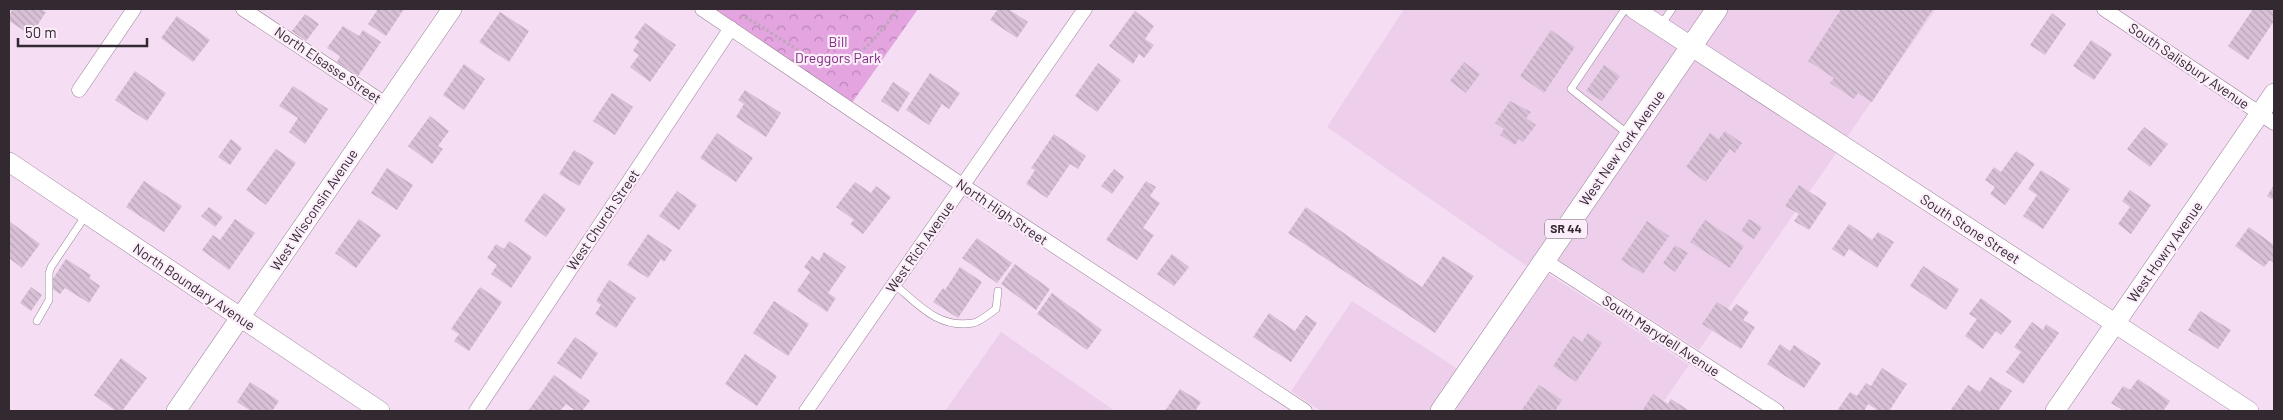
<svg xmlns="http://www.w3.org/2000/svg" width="2283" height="420" font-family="Barlow,sans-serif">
<defs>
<pattern id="park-crowns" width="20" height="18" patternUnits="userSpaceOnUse" patternTransform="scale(1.25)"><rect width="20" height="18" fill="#e4a4e0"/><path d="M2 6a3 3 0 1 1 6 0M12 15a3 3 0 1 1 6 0" fill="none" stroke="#b986b6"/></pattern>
<pattern id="building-back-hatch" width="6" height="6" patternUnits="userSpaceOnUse" patternTransform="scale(1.25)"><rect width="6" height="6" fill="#d8c0d6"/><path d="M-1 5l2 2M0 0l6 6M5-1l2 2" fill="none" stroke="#baa5b8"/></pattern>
</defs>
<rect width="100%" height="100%" fill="#f5ddf3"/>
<!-- built -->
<path fill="#edcfeb" d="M1404,9H1618L1678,49L1528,267L1327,127Z
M1650,9H1705L1688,34Z
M1729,9H1936L1847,137L1705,45Z
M1695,60L1837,152L1699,350L1557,259Z
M1547,273L1689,365L1657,411H1453Z
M1352,301L1458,369L1429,411H1321L1291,391Z
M1001,332L1115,411H945Z"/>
<!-- park -->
<path fill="url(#park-crowns)" d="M702,9H918L849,107Z"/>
<!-- building -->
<path fill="url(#building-back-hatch)" d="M13,9H40L46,12L31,35L9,21V15Z
M378,9H404L386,36L368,24Z
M998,9H1008L1028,22L1017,38L990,20Z
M1841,9H1933L1872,102L1858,93L1854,99L1830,83L1834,78L1808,61Z
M2253,9H2272L2274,10V21L2248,60L2228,46Z
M1135,11L1154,26L1145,39L1154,45L1144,58L1139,54L1133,64L1109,46Z
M500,12L529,31L509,62L479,42Z
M2052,13L2066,24L2045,55L2030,45Z
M305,14L319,24L306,41L292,31Z
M177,16L210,40L193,62L161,38Z
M645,23L676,45L650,82L630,67L639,55L633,51L639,41L634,38Z
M343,26L359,36L363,30L381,42L358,76L337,62L340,56L327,48Z
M1551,30L1575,47L1544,93L1520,76Z
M2091,40L2112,54L2094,80L2073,66Z
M1464,62L1480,74L1466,93L1450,81Z
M1098,63L1121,80L1097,112L1075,96Z
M464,64L485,79L464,110L443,95Z
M1604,65L1620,76L1602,101L1586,91Z
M135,71L166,93L147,121L115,100Z
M930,73L960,93L949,109L942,104L929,125L906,110Z
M893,82L910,93L898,112L881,101Z
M293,86L328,109L305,144L289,132L298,118L279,106Z
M745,90L781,113L766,137L736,117L744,104L738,100Z
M612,93L633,107L615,135L593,121Z
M1510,101L1531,112L1526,118L1536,125L1523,142L1519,139L1515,145L1500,135L1504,129L1495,123Z
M430,116L449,131L438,146L443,149L432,164L408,146Z
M2144,127L2168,144L2150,167L2127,149Z
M1725,131L1742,143L1735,153L1730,149L1706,182L1686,167L1710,133L1719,139Z
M717,133L753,158L736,182L700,158Z
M1054,134L1086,156L1078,169L1070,164L1047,198L1026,184L1035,170L1031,168Z
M231,139L242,148L230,165L218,157Z
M276,149L296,163L266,205L246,190Z
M574,150L594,162L579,186L559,174Z
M2016,151L2035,164L2005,205L1990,194L1995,187L1985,180L1994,167L2001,172Z
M387,168L413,185L397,210L371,193Z
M1114,169L1124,177L1112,194L1101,186Z
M2041,170L2070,189L2043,229L2023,216L2037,195L2028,189Z
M144,181L182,206L164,232L126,207Z
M1146,181L1156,187L1150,196L1160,203L1143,228L1154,235L1137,260L1106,240Z
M855,182L871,193L876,186L891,197L863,234L850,224L854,220L836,207Z
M1799,185L1827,203L1809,230L1794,221L1799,214L1785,206Z
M2274,185V200L2267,196Z
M2130,190L2151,205L2131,234L2118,224L2130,207L2122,201Z
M677,191L697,205L679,230L659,216Z
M544,193L566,209L546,237L524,221Z
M209,207L223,217L215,227L201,216Z
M1306,207L1422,287L1443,256L1474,276L1435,333L1288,233Z
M235,219L255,233L229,270L202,250L213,235L220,240Z
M359,219L381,235L356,268L335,253Z
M1749,219L1762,227L1754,239L1741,231Z
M1705,220L1744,246L1730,268L1690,242Z
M9,221L40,244L22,268L9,258Z
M1647,221L1669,236L1643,274L1621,260Z
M1849,224L1872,240L1878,232L1894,242L1877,268L1849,249L1844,257L1832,249Z
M2249,227L2274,245V263L2270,260L2264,267L2235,246Z
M648,234L672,250L664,262L661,259L648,278L627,265Z
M977,238L1012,263L997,283L962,258Z
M509,241L532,257L511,288L491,274L497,265L487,258L496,244L504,249Z
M1675,245L1688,253L1675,272L1663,263Z
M824,252L846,267L828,293L836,298L827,312L797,291L810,272L804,267L812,256L819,261Z
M1172,254L1189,267L1174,286L1157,274Z
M66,259L91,275L89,278L100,286L89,303L65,288L60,294L48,286Z
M1015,264L1050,289L1036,310L1001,284Z
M1923,266L1959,289L1946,310L1910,286Z
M960,267L982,282L958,318L933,302L943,288L945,290Z
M609,280L636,298L616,328L595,314L601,305L596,301Z
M31,287L42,295L31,311L20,303Z
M480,287L502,302L469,351L454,341L459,334L451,329Z
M1052,293L1102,330L1087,350L1037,314Z
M1981,298L2012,321L2001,335L1996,331L1983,349L1965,336L1977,319L1969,314Z
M774,301L809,324L788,356L753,333Z
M1717,302L1731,311L1736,304L1749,312L1743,320L1755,327L1741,349L1702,324Z
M2200,311L2231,330L2218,349L2188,330Z
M1269,313L1295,331L1306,315L1317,323L1291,362L1253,337Z
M2032,322L2043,330L2046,324L2059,333L2023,384L2006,372L2021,352L2014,347Z
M1588,333L1602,343L1576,382L1553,366L1573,336L1582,342Z
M575,337L598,353L581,379L557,363Z
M1780,344L1790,351L1794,345L1821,363L1804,388L1767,364Z
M745,354L777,376L757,406L725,384Z
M121,358L147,378L122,411H116L94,395Z
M1882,368L1907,384L1889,411H1879L1868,404L1864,411H1837L1850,392L1857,396L1866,383L1871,386Z
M554,375L590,401L582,411H576L566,404L560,411H528Z
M1990,377L2012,391L1998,411H1950L1968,385L1980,392Z
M2138,379L2170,401L2163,411H2124L2111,403L2123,386L2130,390Z
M250,382L279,401L272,411H251L237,402Z
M1539,385L1562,400L1555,411H1521Z
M1180,389L1201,402L1195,411H1165Z
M1653,394L1668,404L1671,399L1690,411H1642Z"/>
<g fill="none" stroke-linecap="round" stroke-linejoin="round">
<!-- lane casing -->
<g stroke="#988196" stroke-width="8">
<path id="lane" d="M1625,9L1571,89L1628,134
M1661,25L1672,9
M894,284C918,304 938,329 973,323C980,322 990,313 996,309L998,291
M37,321L49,300V273L51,267L86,215"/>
</g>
<!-- street casing -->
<g stroke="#988196" stroke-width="15">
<path id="street" d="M243,9L387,105
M702,9L962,185L1305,411
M2104,9L2274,123
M79,90L134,9
M1544,260L1777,411
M476,411L731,28
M806,411L1085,9"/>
</g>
<!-- secondary casing -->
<g stroke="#988196" stroke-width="20">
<path id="secondary" d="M1634,9L2249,411
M9,162L380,411
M176,411L452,9
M2055,411L2274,93"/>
</g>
<!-- primary casing -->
<g stroke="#988196" stroke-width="22">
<path id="primary" d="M1441,411L1717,9"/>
</g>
<!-- path -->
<path stroke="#baa7b9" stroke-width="3" stroke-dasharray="2.5 2.5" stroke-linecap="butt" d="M745,17C823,61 833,98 898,9"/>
<!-- lane -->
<use href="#lane" stroke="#fff" stroke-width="7"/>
<!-- street -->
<use href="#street" stroke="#fff" stroke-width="14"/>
<!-- secondary -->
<use href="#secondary" stroke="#fff" stroke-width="19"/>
<!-- primary -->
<use href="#primary" stroke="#fff" stroke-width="21"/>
</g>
<g text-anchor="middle" stroke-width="4.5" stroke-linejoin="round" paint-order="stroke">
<!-- shield labels -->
<rect fill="#fcedfb" stroke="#6f646e" stroke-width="1" x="1545" y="219.5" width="42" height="19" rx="4"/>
<g font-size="12" font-weight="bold" fill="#322931">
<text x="1566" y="233">SR 44</text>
</g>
<!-- park labels -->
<g font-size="14" fill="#802d7f" stroke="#fcedfb">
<text x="838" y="47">Bill<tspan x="838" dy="16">Dreggors Park</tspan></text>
</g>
<!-- street labels -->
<g font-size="14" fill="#322931" stroke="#fcedfb">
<text transform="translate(328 65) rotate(34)" y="5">North Elsasse Street</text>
<text transform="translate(2189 66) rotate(34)" y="5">South Salisbury Avenue</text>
<text transform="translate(1622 148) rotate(-55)" y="5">West New York Avenue</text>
<text transform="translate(314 210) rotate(-56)" y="5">West Wisconsin Avenue</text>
<text transform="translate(1002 212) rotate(34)" y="5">North High Street</text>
<text transform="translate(603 220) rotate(-56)" y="5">West Church Street</text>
<text transform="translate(1970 229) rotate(33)" y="5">South Stone Street</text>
<text transform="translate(920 247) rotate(-55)" y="5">West Rich Avenue</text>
<text transform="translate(2165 252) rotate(-55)" y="5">West Howry Avenue</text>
<text transform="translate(194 287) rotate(34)" y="5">North Boundary Avenue</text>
<text transform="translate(1661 336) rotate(33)" y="5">South Marydell Avenue</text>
</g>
</g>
<!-- border -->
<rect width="2283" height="420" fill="none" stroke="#322931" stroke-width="20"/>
<!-- scale -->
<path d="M18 38v8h129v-8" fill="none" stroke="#322931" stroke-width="2.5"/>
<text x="25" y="38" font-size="15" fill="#322931" stroke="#fcedfb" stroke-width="4" paint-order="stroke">50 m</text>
</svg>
